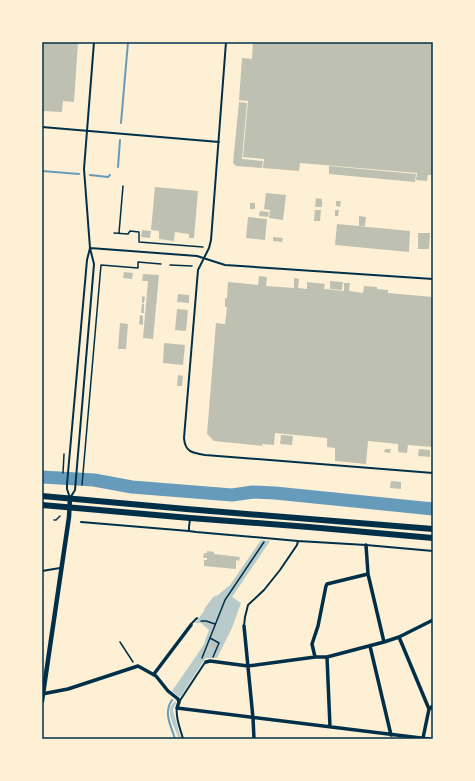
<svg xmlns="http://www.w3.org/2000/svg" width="475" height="781" font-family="Raleway,sans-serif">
<rect width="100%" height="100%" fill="#fdf0d5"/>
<!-- green -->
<path fill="#b9caca" d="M261,540L270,541L232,597L241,603L232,628L217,658H206L205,659L181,696L179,697L172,691L203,646L209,630L201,623H195L204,611L205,608L213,597L218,595L230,585Z
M175,701L176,703L173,709V711L181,739H179C176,731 169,718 170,710C170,706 173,704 175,701Z"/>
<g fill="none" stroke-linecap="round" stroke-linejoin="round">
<!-- stream -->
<path stroke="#669bbc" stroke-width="2" d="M121,123L128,42
M118,167L120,140
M42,171L79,174
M90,175L108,177L110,175
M172,700C163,713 171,725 175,739"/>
<!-- river -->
<path stroke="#669bbc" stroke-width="13" d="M42,477L94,480L132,487L232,495L253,492L275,493L433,509"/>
</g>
<!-- building -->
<path fill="#bec0b2" d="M42,42H78L74,102L63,101L62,112L42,111Z
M253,42H433V175H428L427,181L416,180L417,173L300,163L299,171L263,168L264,159L243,157L248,101L239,100L242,58L252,59Z
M239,102L247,103L242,159L263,161L262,168L236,166L233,163Z
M329,166L416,174L415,182L329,174Z
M155,187L198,191L194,238H189V234L175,232L174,241L159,239V231L151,230Z
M266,193L286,195L283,220L269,218L270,210L264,209Z
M316,198L322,199V207H315Z
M336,201H341L340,207L336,206Z
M250,203H255V209H250Z
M315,210H321L320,221H314Z
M335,210H339L338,216H335Z
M260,211L269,212L268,217L259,216Z
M359,216L366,217L365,226H359Z
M248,217L267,219L265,240L246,238Z
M337,224L410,231L409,252L335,245Z
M142,230L151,231L150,238L141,237Z
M418,233H430L429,249H418Z
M273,237L283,238L282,242L273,241Z
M124,272L133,273L132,279L123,278Z
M143,274L159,275L153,339L143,338L148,281H142Z
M259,276L267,277L266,286L294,288V278L299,279L298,288L307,289V282L325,284L324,289L344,291V283H350L349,291L363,293L364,286L377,287V289L388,290V293L433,297V447L408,445L407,453L398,452V444L368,441L366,464L335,461V448L327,447V438L275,433L274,445L262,444L263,446L214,441L207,434L216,323L225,324L227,307H225V298H227L228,282L258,285Z
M330,281L343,282L342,290L330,289Z
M178,294L189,295V303L177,302Z
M142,296L145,297L144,303H142Z
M142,304H144V313H141Z
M177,309L188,310L186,331L175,330Z
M140,315L143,316V325L139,324Z
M120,323L128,324L126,349H118Z
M164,343L185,345L183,365L163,363Z
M178,375L183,376L182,386H177Z
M281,435L293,436L292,445L280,444Z
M385,449H391L390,453L384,452Z
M419,449L430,450V457L418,456Z
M391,481L401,482V489L390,488Z
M207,551L214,552V554L240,557L239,561L236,560V569L204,566V560H207V558H203L204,553H207Z
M212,642L217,644L215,648L210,646Z"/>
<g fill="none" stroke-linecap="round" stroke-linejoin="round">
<!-- path -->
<path stroke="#003049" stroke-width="1.5" d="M114,233L128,234L130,231L139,232V242L203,247
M119,233L123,186
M170,265L192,266
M63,473L64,454
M82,485L101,265L138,268V262L161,264
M54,520H56L60,516
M201,621H206L215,624
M210,638L219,643L213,657
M120,642L133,662
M202,658L225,600L264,542"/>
<!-- service -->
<path stroke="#003049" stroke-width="2" d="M94,42L84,169L90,248L197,256L225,265L433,279
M226,42L211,240L209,248L198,270L184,438C185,452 192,453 205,455L433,473
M42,127L219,142
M90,248L94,264L75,490L70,498L67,489V484L87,260Z
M190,519L189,527V531L196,532L298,541L366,545L433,551
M81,522L189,531
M42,571L60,568
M191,624L197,618
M244,626L245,617L248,605L264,590L280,570L297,545L298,541
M179,702L204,664L206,662
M177,708C175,718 181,730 183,739"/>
<!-- minor -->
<path stroke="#003049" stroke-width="3.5" d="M366,545L368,574L384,642
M244,626L253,718L254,739
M399,637L429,709
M370,646L391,735
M315,657L312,644L318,626L326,586L327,584L368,574
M327,657L330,727
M206,662L210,661L248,666L315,657H327L384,642L399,637L433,620
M154,674L191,625
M42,694L68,689L138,666L156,676L168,691L178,699L179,702L177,708L429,739
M423,738L429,709L433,706"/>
<!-- tertiary -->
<path stroke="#003049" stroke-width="4.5" d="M42,701L69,517L70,498"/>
<!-- trunk -->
<path stroke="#003049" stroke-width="6" d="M42,496L186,509L433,529
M42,505L190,518L309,527L433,538"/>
</g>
<!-- border -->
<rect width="475" height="781" fill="none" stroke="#fdf0d5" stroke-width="86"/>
<rect x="43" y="43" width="389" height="695" fill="none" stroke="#003049" stroke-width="1.5"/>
</svg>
